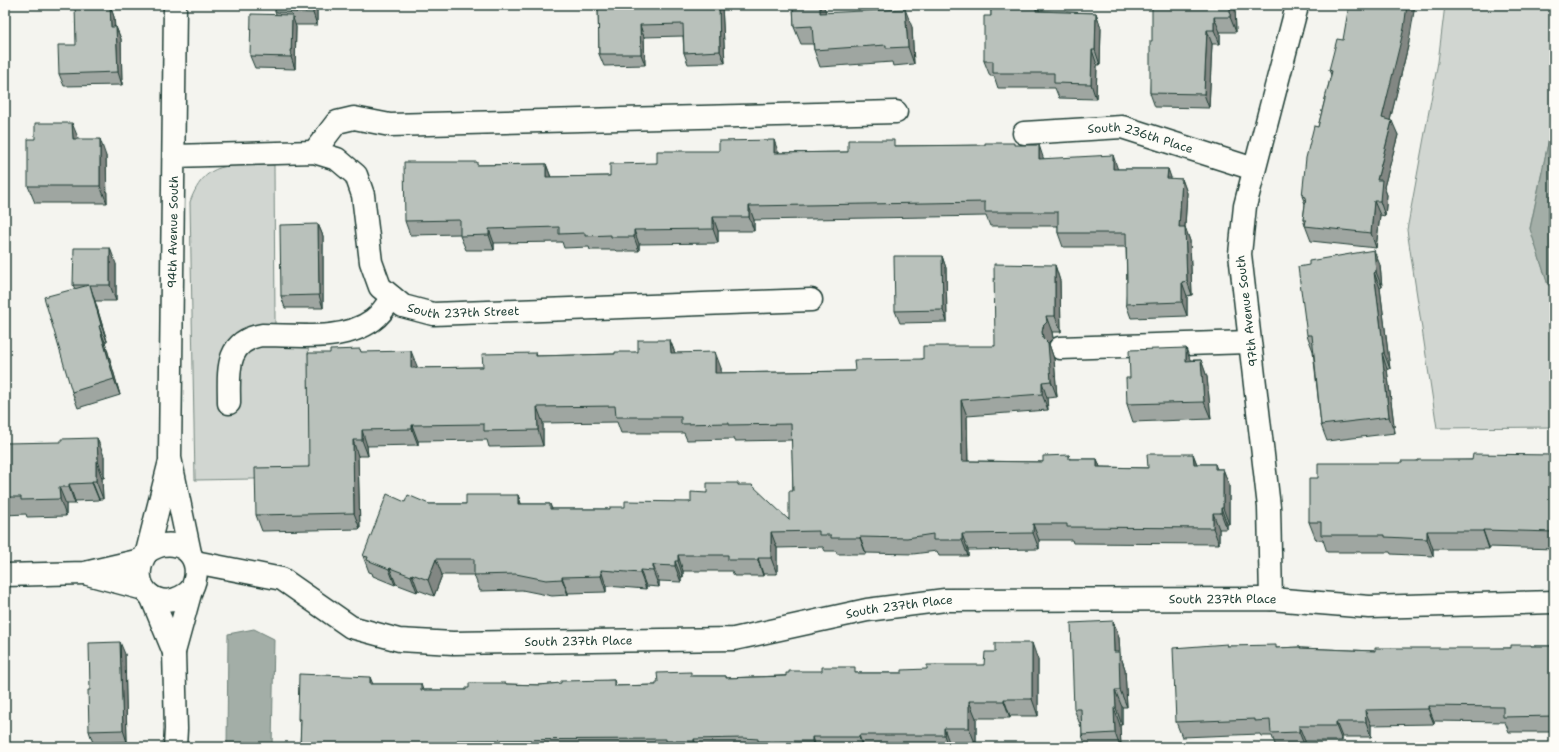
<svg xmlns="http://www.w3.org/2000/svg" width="1559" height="752" font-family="'Shantell Sans',sans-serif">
<rect width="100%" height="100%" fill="#f4f4ef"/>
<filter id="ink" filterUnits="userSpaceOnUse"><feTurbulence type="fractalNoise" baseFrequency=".025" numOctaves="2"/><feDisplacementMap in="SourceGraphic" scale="8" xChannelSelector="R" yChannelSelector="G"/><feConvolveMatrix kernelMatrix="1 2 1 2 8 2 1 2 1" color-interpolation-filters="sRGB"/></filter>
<g filter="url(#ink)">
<!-- green -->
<path fill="#d1d6d1" stroke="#788a82" d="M1445,5H1554V115L1530,228L1548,285L1554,284V427L1437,428L1407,230L1438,62Z
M274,165L275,324H308L310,478L195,480L190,202C206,157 234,166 274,165Z"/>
<!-- water -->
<path fill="#a3aea7" stroke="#6e8179" d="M1554,115V284L1548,285L1530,229Z
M254,629L274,639L272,747H227L228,634Z"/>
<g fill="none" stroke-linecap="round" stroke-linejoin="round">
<!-- minor casing -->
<g stroke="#1f3d34" stroke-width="25">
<g id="minor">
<path d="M175,5L170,458L190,553"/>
<path id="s1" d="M1024,133L1122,127L1254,169"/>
<path d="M314,152L337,122L354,118L390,125L896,112"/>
<path id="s2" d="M174,156L314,152L337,159L356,175L363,195L371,262L380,287L403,306L433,314L811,300"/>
<path d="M1060,348L1249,342"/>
<path d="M229,403C229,373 224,341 262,335C297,335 343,342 373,320C381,314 387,305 392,297"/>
<path d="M169,465L147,552C124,586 160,618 191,590"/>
<path d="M147,552C177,531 208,557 191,590L174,652L176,729L175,747"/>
<path id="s3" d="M195,562L282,579L351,627L399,640L453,643L734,639L867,610L945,600L1271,599L1369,607L1554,602"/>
<path d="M88,574L144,589"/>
<path d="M5,575L85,573L141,560"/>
<path d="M151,596L174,652"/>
<path d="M1271,599L1269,507L1240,254L1245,206L1296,10V5"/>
</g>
</g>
<!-- minor -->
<use href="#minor" stroke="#fdfcf7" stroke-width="22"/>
</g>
<!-- wall -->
<path fill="#9fa6a1" stroke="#1f3d34" d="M110,5L114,17L115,27H116L121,39L122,85L64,86L59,74L76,45Z
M276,5H317V25H295L296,27L295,69L255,68L250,56L276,14L275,12Z
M598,5H722L725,63L688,64L684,53L683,36L644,37L645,65L604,66L599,54Z
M793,5H823L826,13L912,27L914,64L893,66L892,62L820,67L814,50L813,44H801L794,27Z
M991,5H1037L1040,11L1096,13L1101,28L1100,65H1097L1096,99L1059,98L1055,88H998L994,76H990L984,61L991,16Z
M1235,5L1236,32H1220V44H1212L1209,108L1155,107L1150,93L1152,41Z
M1343,40L1409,42L1390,120L1398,135L1384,187L1387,195L1385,216L1380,215L1376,248L1311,241L1303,220L1305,204L1302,196L1318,127L1331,75L1329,70Z
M78,139L106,156L107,203H35L28,186Z
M1014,145L1044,159L1117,169H1168L1171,179H1182L1187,193L1185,227L1190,241L1192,295L1187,296V316L1131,318L1126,304L1127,282L1126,247H1063L1058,233V226H990L986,216L754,220V231H718V243L639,244V251H616L615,250H590L589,247L564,248L562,242L494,243V250H466L460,236V234L410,235L405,221L478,165L546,164L551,177L610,176L657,163L779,153L848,152L896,146Z
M318,224L323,236V308H285L281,296Z
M942,256L946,268L947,322L900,323L895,311Z
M116,264V301H95L107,341L105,342L120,395L78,408L72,392L75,289L73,285Z
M1055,265L1060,281L1061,332H1052L1053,338L1049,342V344L1054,359L1057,397L1047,398L1048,410L967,416L968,461L1043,462L1069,455L1070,459H1097L1100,467L1148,468L1193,454L1197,464H1215L1217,469H1223L1229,485V524H1227V529H1219V544L1073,543L1072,540H1039V549L968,550V556H939L937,551L913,554L866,553V554H837L836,551H825L823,547L777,548V574H763V576H734L732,571H683V577H681V582L659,581V587L646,586V589L606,586V592L568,593V595L552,596L522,590L480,591L474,575H442L434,596L418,590L417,592L396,584L395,585L373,576L372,573L369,572L363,556L405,502L429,504H466L518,495L521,504H550L552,509H610L691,502L707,493L739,485L789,520L793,491L792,440L735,441L734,439L687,440L684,433H621L617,422L543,423V446L489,447L487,440L418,441V445L367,446L368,456H358L360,529L262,531L256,515L309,467L330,353L361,352L417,366V368L483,367L536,353L537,356L615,354L638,352L670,340L675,353L721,368V373L855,371L995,346Z
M1380,265L1382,287L1380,288L1390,369H1387L1395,433L1327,441L1321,425L1313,351L1307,335Z
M1190,360H1201L1207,377L1211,419L1133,422L1127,404L1130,378Z
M5,443L104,456V478H102L103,499H99V500L75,501V504H66V516L27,517L26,514L5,515Z
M1554,455V549L1489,547V549H1433V556L1391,554L1390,552H1327L1323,540H1316L1309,522L1318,478L1418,461L1472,460Z
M1113,621L1119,638L1120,654L1125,669L1127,707H1122V725H1120L1121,747H1086L1082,735V726L1081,727L1074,709Z
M1227,644V646L1277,648L1300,647V648L1375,651L1511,648L1531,646H1554V732H1509L1505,722L1434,721V724L1371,725V737H1342V741H1305V747H1276L1272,736H1261L1260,734L1182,737L1176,722Z
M125,654L127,742L93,743L89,731Z
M1038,660V716H1010V718H976V745H950V747H300V746L301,726L298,719L373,684H421L423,690H466L506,684L539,685L614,680L616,686L656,685L693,676H726V678L857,673H902Z"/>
<!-- shaded-wall -->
<path fill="#828783" stroke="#1f3d34" d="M110,5L114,17L115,39L111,27Z
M313,5H317V25L313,13Z
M719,5H722L725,63L720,51Z
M820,5H823L826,12L827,31L820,13Z
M1036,5H1037L1041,16L1036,11Z
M1230,5H1235L1236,32L1230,17Z
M1407,5H1415L1409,42L1387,133L1382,118Z
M905,9L912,27L914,64L908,47Z
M1096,13L1101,28L1100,65L1095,50Z
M292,15L296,27L295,69L291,57Z
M1214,17L1220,32V44L1214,30Z
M640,25L644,37L645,65L641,54Z
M116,27L121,39L122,85L118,72Z
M1207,30L1212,44L1209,108L1204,94Z
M1092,50L1097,65L1096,99L1091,84Z
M1392,121L1398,135L1384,187L1387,195L1385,216L1380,201L1377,180Z
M72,123L79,140L73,139Z
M100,139L106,156L107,203L100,186Z
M774,140L779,154L774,153Z
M1039,145L1044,160L1039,159Z
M1113,155L1118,170L1113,169Z
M546,164L551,178L546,177Z
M1168,169L1173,183L1167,178Z
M1182,179L1187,193L1184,241L1179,227Z
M1374,201L1380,215L1376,248L1371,233Z
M749,206L754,220V231L749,217Z
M713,217L718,231V243L713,229Z
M318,224L323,236V308L319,295Z
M1185,227L1190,241L1192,295L1187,281Z
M489,229L494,243V250L489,235Z
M634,230L639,244V251L634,237Z
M110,248L116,264V301L110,285Z
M1374,250L1380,265L1382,287L1376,272Z
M942,256L946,268L947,322L943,310Z
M1055,265L1060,281L1061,332L1055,316Z
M1374,272L1380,288L1390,369L1384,353Z
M1182,282L1187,296V316L1182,302Z
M90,285L95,301L107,341L101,325Z
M1046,316L1052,332L1053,338L1049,342V344L1054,359L1057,397L1051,381L1042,332Z
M99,326L105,342L120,395L114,379Z
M670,340L676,356L671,353Z
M1186,348L1192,365L1186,361Z
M411,351L417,366V384L411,368Z
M715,352L721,368V389L715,373Z
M1382,353L1387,369L1395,433L1389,417Z
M1201,360L1207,377L1211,419L1204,402Z
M1042,382L1047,398L1048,410L1042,394Z
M961,400L967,416L968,477L962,461Z
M537,407L543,423V446L538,430Z
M412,425L418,441V445L412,429Z
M362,430L367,446L368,456L362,440Z
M97,438L104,456V478L98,461Z
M353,440L358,456L360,529L354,513Z
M1193,454L1199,470L1194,464Z
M1097,459L1103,475L1097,467Z
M96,461L102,478L103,499L96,481Z
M1223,469L1229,485V524L1223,508Z
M92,481L99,499V500L92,483Z
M69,484L75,501V504L69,487Z
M59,487L66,504V516L60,499Z
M518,495L524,511L518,504Z
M1221,508L1227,524V529L1221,513Z
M1213,513L1219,529V544L1213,528Z
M1033,524L1039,540V549L1033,533Z
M1483,530L1489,547V549L1483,531Z
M1427,531L1433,549V556L1427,539Z
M771,532L777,548V574L771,558Z
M962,534L968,550V556L962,540Z
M860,537L866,553V554L860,538Z
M678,555L683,571V577L678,561Z
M758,558L763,574V576L758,560Z
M436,559L442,575L434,596L428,580Z
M675,561L681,577V582L675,566Z
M653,565L659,581V587L653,571Z
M390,568L396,584L395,585L389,569Z
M601,570L606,586V592L601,576Z
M640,570L646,586V589L640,573Z
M412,574L418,590L417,592L411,576Z
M562,577L568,593V595L562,579Z
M1113,621L1119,638L1120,654L1125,669L1127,707L1120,690L1114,652Z
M120,642L125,654L127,742L123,730Z
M1032,643L1038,660V716L1032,699Z
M370,677L377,694L370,684Z
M1115,690L1122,707V725L1116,708Z
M1004,699L1010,716V718L1004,701Z
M969,701L976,718V745L969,728Z
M1428,706L1434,721V724L1428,709Z
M1114,708L1120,725L1121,747H1120L1115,733Z
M1365,710L1371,725V737L1366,722Z
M1336,722L1342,737V741L1336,726Z
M1299,726L1305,741V747L1299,732Z
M944,728L950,745V747H948L944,735Z
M859,735L863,747H862L859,737Z
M812,737L815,747H814L812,741Z
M694,739L697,747H696L694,741Z
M457,740L459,747H457Z"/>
<!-- building -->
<path fill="#b9c1bb" stroke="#1f3d34" d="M94,5H110L111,27H116L118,72L59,74L58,45H76L75,6Z
M276,5H313V13L275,12Z
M598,5H719L720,51L684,53L683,24L640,25L641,54H599Z
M793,5H820V13L905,9L908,47L886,48V45L814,50L812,26L794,27Z
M991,5H1036V11L1096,13L1095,50H1092L1091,84L1054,83V73H993V61H984V16H991Z
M1152,5H1230V17H1214V30H1207L1204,94L1150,93V41H1152Z
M1349,5H1407L1404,28L1382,118L1392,121L1377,180H1382L1380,201H1374L1371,233L1305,226L1306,220H1303L1306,197L1302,196L1306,158L1314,126L1318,127L1332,71L1329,70L1337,39L1343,40Z
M251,14L292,15L291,57L250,56Z
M35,123H72L73,139H100V186H28V139H35Z
M774,140V153L848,152V140H894V146L985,145V143H1014V145H1039V159L1113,155V169H1168L1167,178L1182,179L1179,227H1185L1187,281L1182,282V302L1126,304V282H1127L1126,233H1058V212H985V202L749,206V217H713V229L634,230V237H611V235L585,236V233L559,234V227L489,229V235L460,236V220L405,221L404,162H477V165L546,164V177L610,176V164L657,163V151H719V141Z
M318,224L319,295L281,296L280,225Z
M74,248H110V285H90L101,325L99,326L114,379L72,392L44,297L89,285H73Z
M1374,250L1376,272H1374L1384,353H1382L1389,417L1321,425L1312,335H1307L1298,267L1309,265V261Z
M894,256H942L943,310L895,311Z
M994,264L1055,265V316H1046L1047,322L1043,326L1042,332L1043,338L1048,343L1051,381L1042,382V394L961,400L962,461L1043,462V456L1069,455V459H1097V467L1148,468L1147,454H1193L1194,464H1215V469H1223V508H1221V513H1213V528L1067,527V524H1033V533L962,534V540H933V534L907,538L860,537V538H831V535H819V531L771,532V558H758V560H728V555H678V561H675V566L653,565V571L640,570V573L601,570V576L562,577V579L546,580L516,574L474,575V559H436L428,580L412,574L411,576L390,568L389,569L367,560L368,557L363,556L387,494L405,502L408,495L429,504H466V495H518V504H550V509H610V507H625V501L691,502V492L707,493V483H738V485H752L789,520V491H793L791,424L729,425V423L681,424V417H616L615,406L537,407L538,430L484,431V424L412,425V429L362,430V440H353L354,513L256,515L255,468L309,467L308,353H330V350L360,349L361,352L411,351V368L483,367L482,354L536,353V356L615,354V352H638V340H670L671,353L715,352V373L855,371L854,360L923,359V346H995Z
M1186,348V361L1201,360L1204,402L1127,404L1126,378H1130L1129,350Z
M97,438L98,461H96V481H92V483L69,484V487H59L60,499L21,500V497H5V443L61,442V439Z
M1473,454L1554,455V532L1483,530V531H1427V539L1385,537V535H1321V522H1309V478H1318V463H1401V461H1418V460H1472Z
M1113,621L1114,652H1119L1120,690H1115L1116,708H1114L1115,733L1082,735L1081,709H1074L1071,623Z
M120,642L123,730L89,731L88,690H90L89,643Z
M995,643H1032V699H1004V701H969V728H944V735H859V737H812V741H758V739L743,738L694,739V741H666V739L457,740V746L428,745V747H402V746L354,744V747H314V746H300L301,719H298L299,674L370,677V684H421V690H466V688H469V683H506V684L539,685L561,683V681L614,680V686L656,685V682H658L657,673L691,672V676H726V678L786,676V673H789V671H822V667H855V673H902V670L927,669V665H984L985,652H995Z
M1227,644V646L1276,645V648L1300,647V648L1375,651V648H1511V645H1531V646H1554V716L1503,717V707L1428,706V709L1365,710L1366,722H1336V726H1299V732L1271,733L1270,720L1255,721V719L1176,722L1173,648Z"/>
</g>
<g text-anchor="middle" stroke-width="3" stroke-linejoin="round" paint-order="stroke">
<!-- street labels -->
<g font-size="12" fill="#1f3d34" stroke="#fdfcf7">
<text dy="4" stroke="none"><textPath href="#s1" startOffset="118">South 236th Place</textPath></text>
<text transform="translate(173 232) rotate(-89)" y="4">94th Avenue South</text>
<text dy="4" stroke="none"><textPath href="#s2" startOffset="395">South 237th Street</textPath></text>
<text transform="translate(1247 311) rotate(-97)" y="4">97th Avenue South</text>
<text dy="4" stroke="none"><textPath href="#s3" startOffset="1050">South 237th Place</textPath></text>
<text dy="4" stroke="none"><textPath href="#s3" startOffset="726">South 237th Place</textPath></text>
<text dy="4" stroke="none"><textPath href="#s3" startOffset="402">South 237th Place</textPath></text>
</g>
</g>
<!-- margin -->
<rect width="1559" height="752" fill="none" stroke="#fdfcf7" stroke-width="20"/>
<rect x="10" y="10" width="1539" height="732" fill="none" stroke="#1f3d34" stroke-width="1.5" filter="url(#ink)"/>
</svg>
